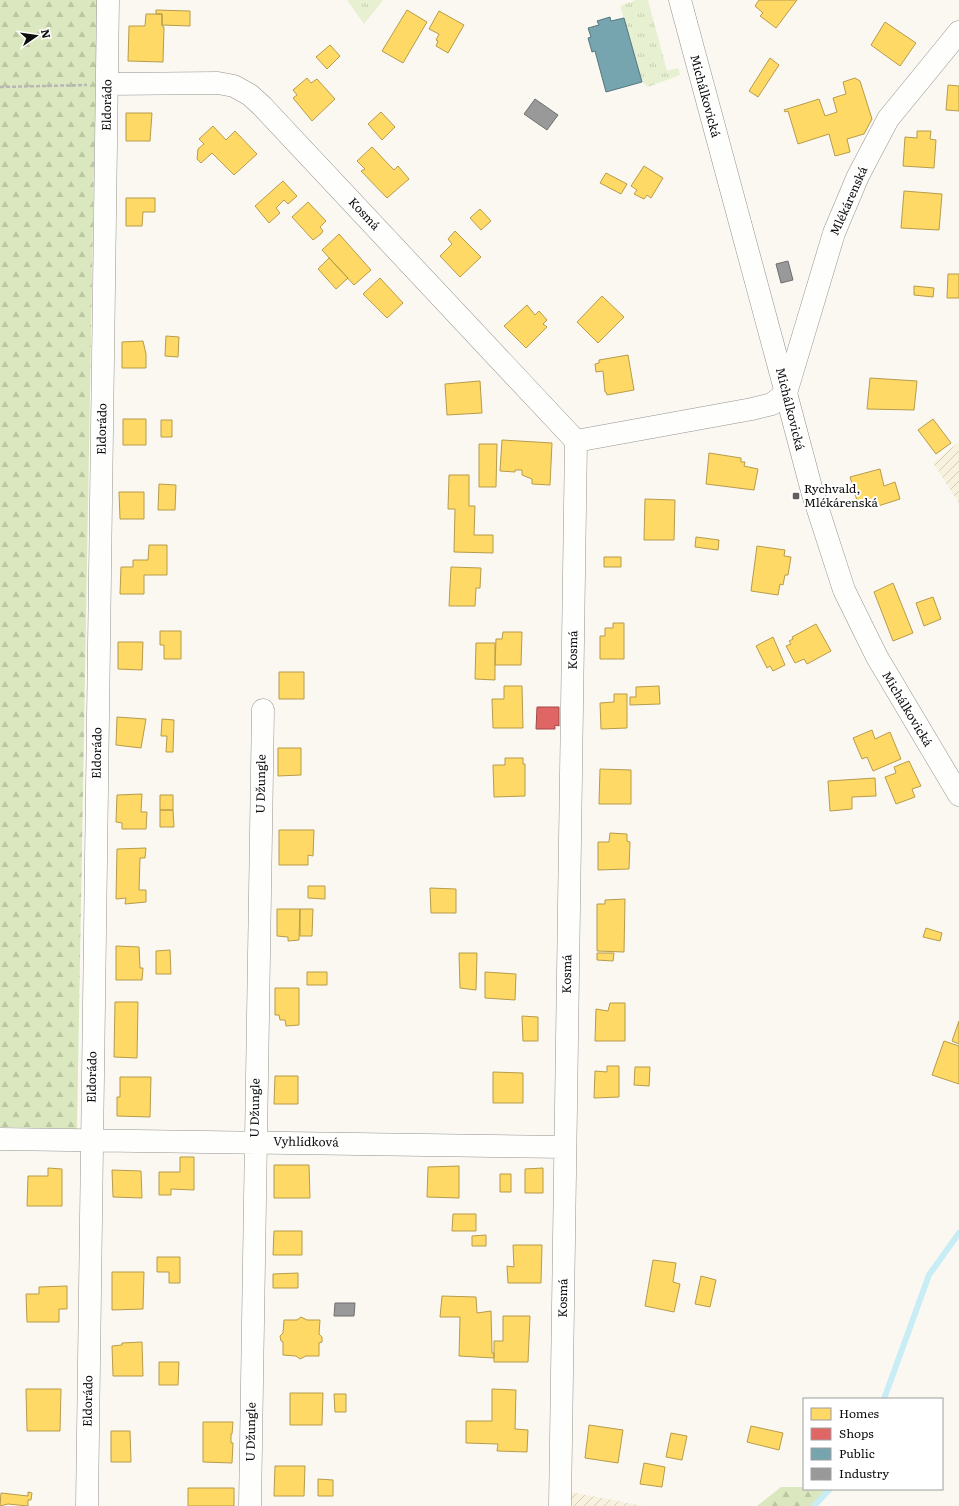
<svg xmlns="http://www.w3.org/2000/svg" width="959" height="1506" font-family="Literata,serif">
<defs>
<pattern id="farmland-furrows" width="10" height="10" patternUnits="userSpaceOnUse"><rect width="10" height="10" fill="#f8f1de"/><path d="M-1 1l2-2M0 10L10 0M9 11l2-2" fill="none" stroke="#d3cdbd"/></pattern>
<pattern id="grass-tufts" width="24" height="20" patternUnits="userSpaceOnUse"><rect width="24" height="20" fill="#e8f0d2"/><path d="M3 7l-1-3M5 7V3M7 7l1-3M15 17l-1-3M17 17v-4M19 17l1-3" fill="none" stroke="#c6cdb3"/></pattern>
<pattern id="forest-firs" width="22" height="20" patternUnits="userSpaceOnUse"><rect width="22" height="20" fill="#dbe8bf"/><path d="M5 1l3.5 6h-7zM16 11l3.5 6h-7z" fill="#bbc6a3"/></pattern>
</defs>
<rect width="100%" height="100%" fill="#fbf8f2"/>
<!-- farmland -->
<path fill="url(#farmland-furrows)" d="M959,442V503L933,463Z
M571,1492L643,1506H570Z"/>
<!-- grass -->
<path fill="url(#grass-tufts)" d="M347,0H383L364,24Z
M636,0H648L667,71L678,68L680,75L648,87L642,82L620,6Z"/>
<!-- forest -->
<path fill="url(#forest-firs)" d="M0,0H97L77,1129L0,1127Z
M781,1487H804V1489H830L816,1506H757Z"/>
<!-- homes -->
<path fill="#ffd966" stroke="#b69c4b" d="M759,0H797L776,28L760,16L763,13L755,6Z
M156,10L190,11V26L162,25V14H156Z
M407,10L427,22L403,63L382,51Z
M439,11L464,25L448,53L436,46L438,41L436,40L439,34L429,29Z
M146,14H162V26L164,27L163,62L128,61L129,26H145Z
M885,22L916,43L900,66L871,45Z
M330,45L340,56L327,69L316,57Z
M770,58L779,65L758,97L749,91Z
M307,78L311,83L317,79L335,99L312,121L293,98L297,95L293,90Z
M855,78L860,81L872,119L864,134L847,139L850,152L835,156L829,134L798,144L788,111L785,112L784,110L819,99L825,116L837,112L833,98L846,94L843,82Z
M948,85L959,86V111L946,110Z
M381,112L395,127L382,140L368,124Z
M126,113H152L150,141H126Z
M213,126L226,140L235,131L257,154L234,175L212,153L201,163L197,159L198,149L204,144L199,139Z
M917,131H931L930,139L936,140L934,168L903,166L905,137L917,138Z
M372,147L394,170L398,166L409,179L387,198L361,171L365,169L357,161Z
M644,166L663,178L651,198L647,195L644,199L634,194L637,190L631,186Z
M606,173L627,184L621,194L600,183Z
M283,181L297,196L288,204L284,200L276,208L280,213L269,223L255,206Z
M904,191L942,194L939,230L901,228Z
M126,198H155V212H143L142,226H126Z
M308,202L326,221L320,227L323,231L321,234L313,240L292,217Z
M480,209L491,221L481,230L470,218Z
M455,231L481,257L460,277L440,256L452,244L448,239Z
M339,234L371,270L354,285L322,250Z
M329,258L348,278L336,289L318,269Z
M948,274H959V298H947Z
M380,278L403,303L387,318L363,294Z
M914,286L934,288L933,297L914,295Z
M602,296L624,317L598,343L577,322Z
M527,305L535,315L539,311L547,320L543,324L547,327L526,348L504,326Z
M166,336L179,337L178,357L165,356Z
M143,341L146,354V368H122V342Z
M628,355L634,390L607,395L606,392H605L603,371L596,372L595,364L599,363V360Z
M870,378L917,381L914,410L867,409Z
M480,381L482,413L447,415L445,384Z
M123,419H146V445H123Z
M933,419L951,443L936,454L918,430Z
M161,420H172V437H161Z
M502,440L552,443L550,485L532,484V479L522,475V470H515V472L500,471Z
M479,444H497L496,487H479Z
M709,453L741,458V462H745L744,466L758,469L754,490L706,484Z
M880,469L884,486L895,482L900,499L875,507L873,500L858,504L850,477Z
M449,475H469V506H475L474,535H493V553L454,552L455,509H448Z
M159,484L176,485L175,510H158Z
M119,492H144V519H120Z
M645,499L675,500L674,540H644Z
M696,537L719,540L718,550L695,547Z
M149,545H167V575H144V594H120L121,567H133V560H148Z
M757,546L785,550L784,556L791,557L788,575H785L783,585L780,584L778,595L751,591Z
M604,557H621V567H604Z
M451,567L481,568L480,588H476L475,606H449Z
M893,583L913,633L893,641L874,592Z
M933,597L941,619L924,626L916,603Z
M613,623H624V659H600V636H605V628H613Z
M816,624L831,651L807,664L804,659L795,663L786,646L791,644L789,641L793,639L792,637Z
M160,631H181V659H164V645H160Z
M503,632H522L521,665H495L496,639H502Z
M773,637L785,665L773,671L770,666L767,668L756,646Z
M118,642H143L142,670L118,669Z
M476,643H495V680L475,679Z
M279,672H304V699H279Z
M504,686H522L523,728H493L492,699H504Z
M659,686L660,704L630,705V697H636V687Z
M614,694H627V728L601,729L600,703L614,702Z
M117,717L146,719L141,748L116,745Z
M162,719L174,720L173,752H166L167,736H161Z
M872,730L875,739L890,732L901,759L873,771L867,757L862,759L853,738Z
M278,748H301V775L278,776Z
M505,758H523V764H525V796L494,797L493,765H505Z
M909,761L921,786L912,789L915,797L896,804L885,777L896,773L894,767Z
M600,769L631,770V804H599Z
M875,778L876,796L852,797V809L830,811L828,781Z
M142,794L141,812H147L146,829H122V823L116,822L117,795Z
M160,795H173V810H160Z
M160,810H173L174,827H160Z
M279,830H314L313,856L308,855V865H279Z
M610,833L627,834V841L630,842L629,869L598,870V842H609Z
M146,848L145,858H140L139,890H146V902L125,904L126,898L116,899L117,849Z
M308,886H325V899L308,898Z
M430,888L456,889V913H431Z
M625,899L624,952L597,951V904H605V900Z
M277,909H300L299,940L288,941V937L277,936Z
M300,909H313L312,936H300Z
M926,928L942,933L940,941L923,937Z
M116,946L139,947L140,968H143L142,980H116Z
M170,950L171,974H156V951Z
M459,953H477L476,990L460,988Z
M597,953H614L613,961L597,960Z
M307,972H327V985H307Z
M485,972L516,974L515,1000L485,998Z
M275,988H299V1025L286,1026L285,1020H280L279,1015H275Z
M115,1002H138L137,1058L114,1057Z
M610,1003H625V1041H595L596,1009L608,1011Z
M522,1016L538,1017V1041H523Z
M959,1021V1044L952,1041Z
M944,1041L959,1046V1084L932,1075Z
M607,1066H619V1097L594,1098L595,1071L607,1072Z
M635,1067H650L649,1086L634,1085Z
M493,1072L523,1073V1103H493Z
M275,1076H298V1104H274Z
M120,1077H151L150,1117L117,1116V1097H120Z
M180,1157H194V1190L171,1189V1195H159V1172H180Z
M274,1165H309L310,1198H274Z
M459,1166V1198L427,1197L428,1167Z
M48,1168L62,1169V1206H27L28,1176H48Z
M543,1168V1193H525V1169Z
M112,1170L141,1171L142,1198L113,1197Z
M500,1174H511V1192H500Z
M453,1214H476V1231H452Z
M274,1231H302V1255H273Z
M486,1235V1246H472V1236Z
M513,1245H542L541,1283H508L507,1266L514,1267Z
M157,1257H180V1283H169V1272H157Z
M653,1260L676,1263L673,1282L680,1284L674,1312L645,1306Z
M112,1272H144L143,1309L112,1310Z
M298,1273V1288H273V1274Z
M701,1276L716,1280L710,1307L695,1304Z
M67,1286V1309H59V1322H27L26,1294H39V1287Z
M442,1296L476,1297L477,1313L491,1311L492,1353H494V1358L459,1356L460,1317H440Z
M503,1316H530L528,1362H494V1341H503Z
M301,1317L307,1320H320L319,1334L322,1337V1342L319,1343V1356H306L300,1359L296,1356L283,1355V1342L281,1341L280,1336L283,1333L284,1320H297Z
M142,1342L143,1376H113L112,1346L122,1345V1343Z
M159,1362H179L178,1385H159Z
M26,1389H61L60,1431H27Z
M492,1389L516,1390L515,1429L528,1430L527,1452L497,1451L498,1444L466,1443V1421H492Z
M290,1393H323L322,1425H290Z
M334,1394H346V1412H335Z
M203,1422H233L232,1434H231V1443H233L232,1463L203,1462Z
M589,1425L623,1430L618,1463L585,1458Z
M751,1426L783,1433L779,1450L747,1442Z
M111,1431H130L131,1462H111Z
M671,1433L687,1436L682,1460L666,1457Z
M644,1463L665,1467L662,1487L640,1484Z
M275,1466H305L304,1496H274Z
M318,1479L333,1480V1496H318Z
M188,1488H234V1506H188Z
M28,1492L32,1493L31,1500H28V1506L8,1504L0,1506L1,1493L28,1496Z"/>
<!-- shops -->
<path fill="#e06666" stroke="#a14b4b" d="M537,707H559V726L555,725V729H536Z"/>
<!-- public -->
<path fill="#76a5af" stroke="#56777e" d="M610,17L611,21L624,18L642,82L606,92L595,51L592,52L588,38L591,37L588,28L599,25L597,21Z"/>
<!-- industry -->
<path fill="#999" stroke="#6f6f6f" d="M535,99L558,115L547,130L524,114Z
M788,261L793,280L781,283L776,264Z
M335,1303H355L354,1316H334Z"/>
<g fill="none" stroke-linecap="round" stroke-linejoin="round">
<!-- stream -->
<path stroke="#c8edf5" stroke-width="6" d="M884,1399L929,1275L959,1233
M814,1506L830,1489"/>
<!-- minor casing -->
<g stroke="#949390" stroke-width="23">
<path id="minor" d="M107,84L218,83L234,86L250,95L262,106L576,441L560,1506
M576,441L752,409L772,404L786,393L834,233L858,176L888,119L959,32
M0,1139L564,1147
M87,1506L108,0
M250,1506L263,710"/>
</g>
<!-- tertiary casing -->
<g stroke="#949390" stroke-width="23">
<path id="tertiary" d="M680,0L786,393L812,491L844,590L877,657L959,795"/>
</g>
<!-- path -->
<path stroke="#b8b7b6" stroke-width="2.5" stroke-dasharray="4 2" stroke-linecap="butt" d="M0,87L87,85"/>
<!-- minor -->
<use href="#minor" stroke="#fefefd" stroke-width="22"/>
<!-- tertiary -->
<use href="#tertiary" stroke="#fefefd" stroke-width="22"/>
</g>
<!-- markers -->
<rect fill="#605f5d" stroke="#fff" stroke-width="1.5" x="792" y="492" width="8" height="8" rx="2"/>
<g text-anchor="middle" stroke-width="4" stroke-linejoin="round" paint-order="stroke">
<!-- street labels -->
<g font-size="12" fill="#0d0d0d" stroke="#fff">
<text transform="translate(705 96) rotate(75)" y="4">Michálkovická</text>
<text transform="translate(107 105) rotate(-89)" y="4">Eldorádo</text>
<text transform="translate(849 201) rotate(-66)" y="4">Mlékárenská</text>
<text transform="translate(364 214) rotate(47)" y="4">Kosmá</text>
<text transform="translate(790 409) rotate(76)" y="4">Michálkovická</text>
<text transform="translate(102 429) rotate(-89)" y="4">Eldorádo</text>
<text transform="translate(573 650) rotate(-89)" y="4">Kosmá</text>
<text transform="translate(907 709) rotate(59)" y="4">Michálkovická</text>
<text transform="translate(97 753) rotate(-89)" y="4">Eldorádo</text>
<text transform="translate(261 784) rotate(-89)" y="4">U Džungle</text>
<text transform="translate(567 974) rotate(-89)" y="4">Kosmá</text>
<text transform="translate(92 1077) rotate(-89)" y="4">Eldorádo</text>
<text transform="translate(255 1108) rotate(-89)" y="4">U Džungle</text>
<text transform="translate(306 1142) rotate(1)" y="4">Vyhlídková</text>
<text transform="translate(563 1298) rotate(-89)" y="4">Kosmá</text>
<text transform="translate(88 1401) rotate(-89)" y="4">Eldorádo</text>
<text transform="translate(251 1432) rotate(-89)" y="4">U Džungle</text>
</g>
<!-- poi labels -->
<g font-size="12" fill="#0d0d0d" stroke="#fff" text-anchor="start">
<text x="804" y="493">Rychvald,<tspan x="804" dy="14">Mlékárenská</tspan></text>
</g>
</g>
<!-- legend -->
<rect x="803" y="1398" width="140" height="92" fill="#ffffff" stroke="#9e9e9e"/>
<rect x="811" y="1408" width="20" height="12" fill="#ffd966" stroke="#9e9e9e"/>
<text x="839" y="1418" font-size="12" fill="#0d0d0d">Homes</text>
<rect x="811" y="1428" width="20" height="12" fill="#e06666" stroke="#9e9e9e"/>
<text x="839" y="1438" font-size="12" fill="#0d0d0d">Shops</text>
<rect x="811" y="1448" width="20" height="12" fill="#76a5af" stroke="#9e9e9e"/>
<text x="839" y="1458" font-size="12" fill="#0d0d0d">Public</text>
<rect x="811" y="1468" width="20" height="12" fill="#999999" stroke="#9e9e9e"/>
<text x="839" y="1478" font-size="12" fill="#0d0d0d">Industry</text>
<!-- north arrow -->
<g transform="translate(36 36) rotate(77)" stroke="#ffffff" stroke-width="3" paint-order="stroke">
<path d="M0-3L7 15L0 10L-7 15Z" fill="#0d0d0d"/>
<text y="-6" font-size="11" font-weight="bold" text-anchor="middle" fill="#0d0d0d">N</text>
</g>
</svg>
